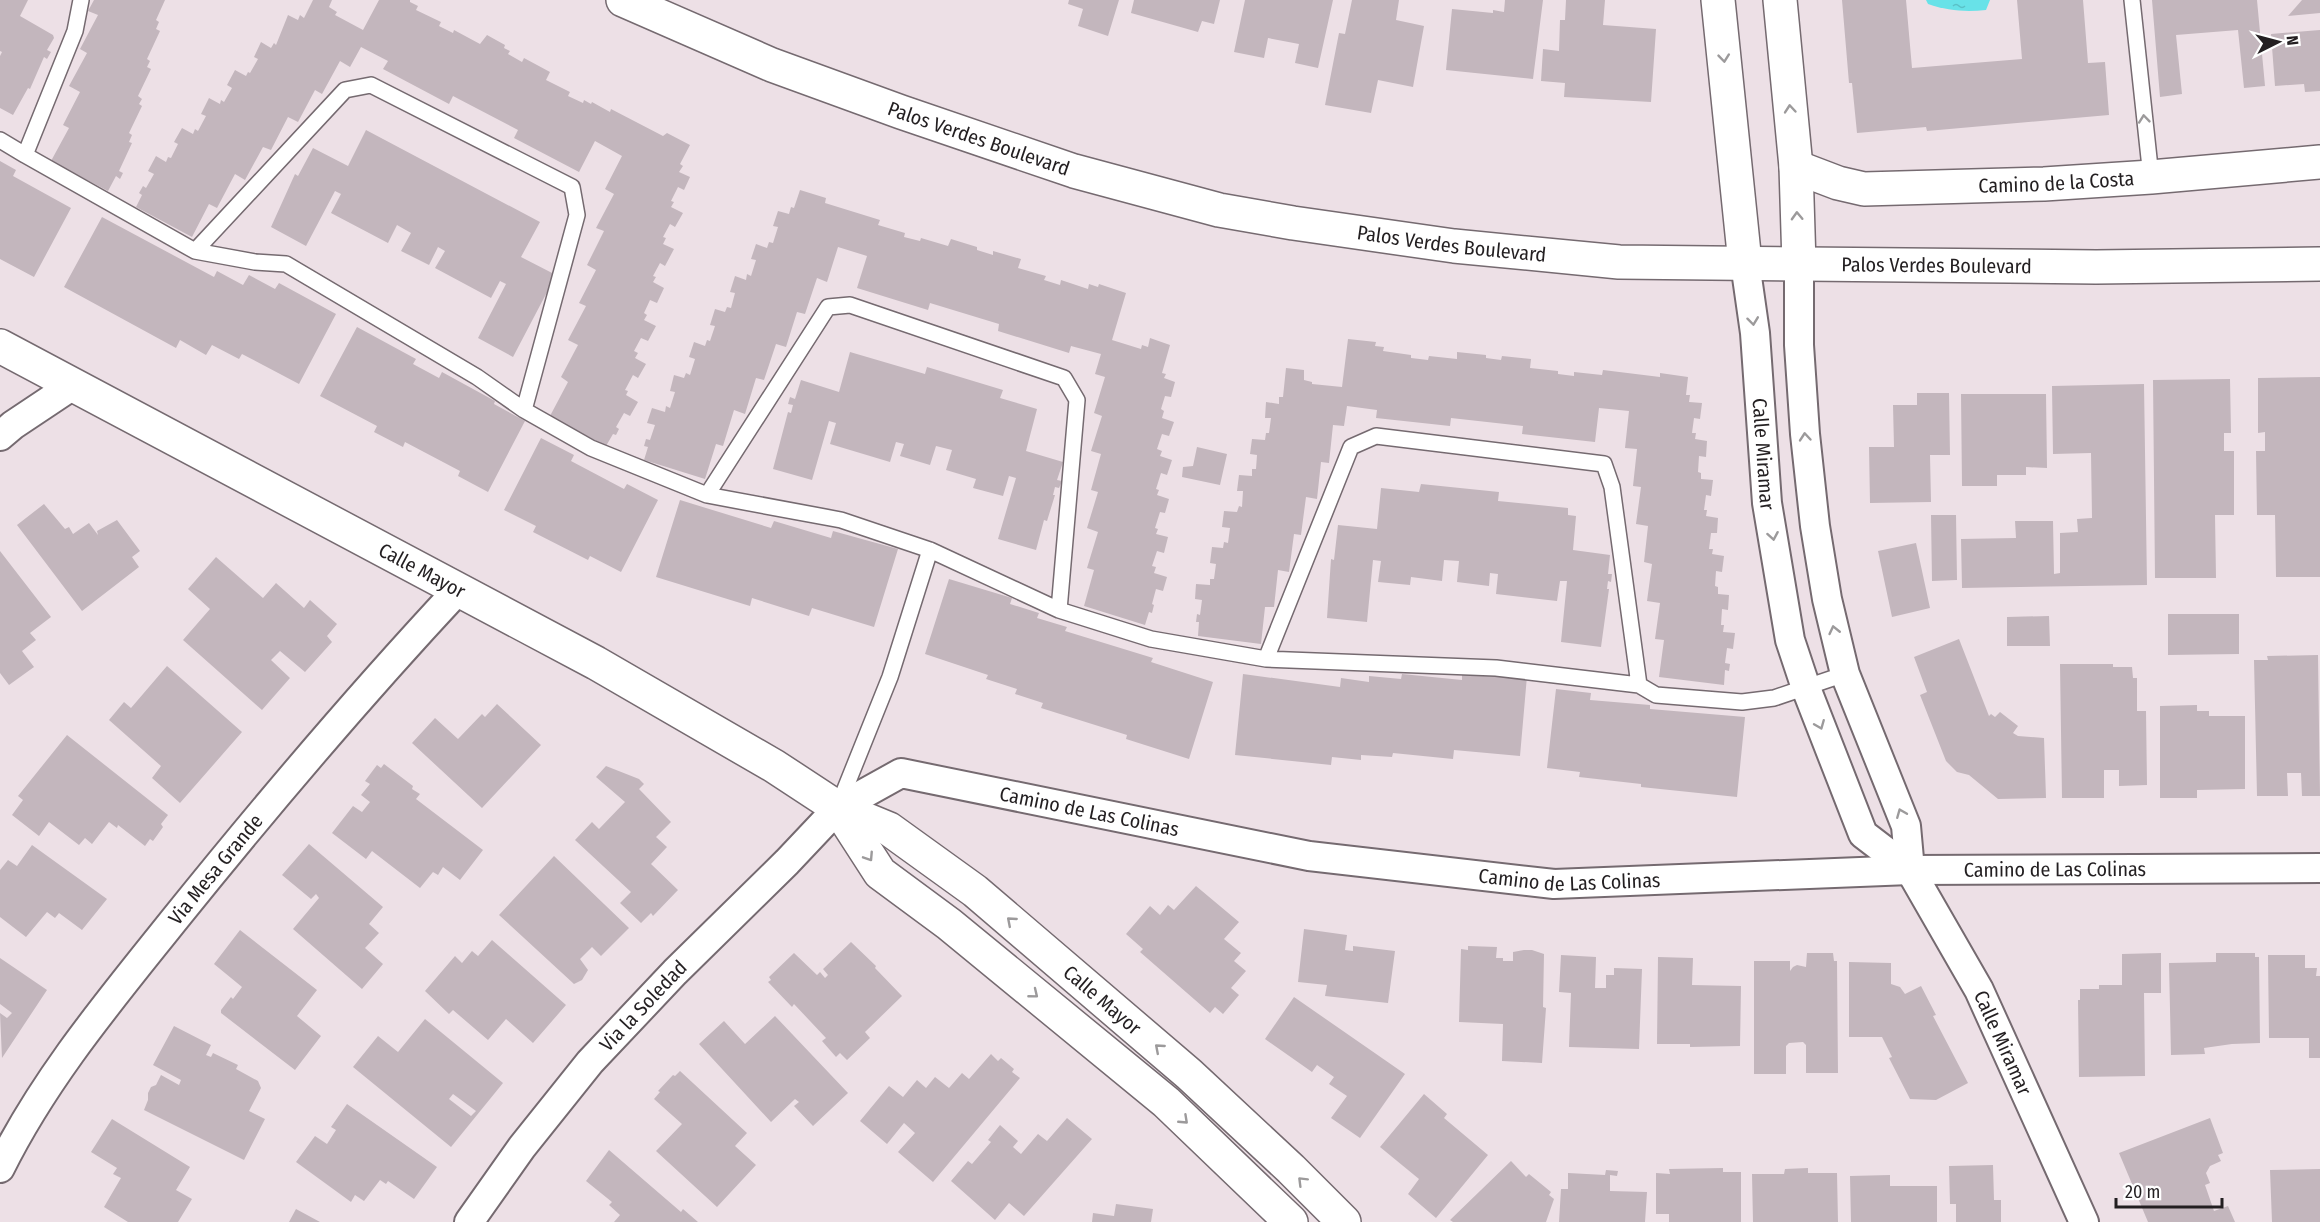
<svg xmlns="http://www.w3.org/2000/svg" width="2320" height="1222" font-family="'Fira Sans Condensed',sans-serif">
<defs>
<pattern id="water-ripples" width="26" height="14" patternUnits="userSpaceOnUse" patternTransform="scale(1.5)"><rect width="26" height="14" fill="#68e2e8"/><path d="M2 4q2-2 4 0t4 0M15 11q2-2 4 0t4 0" fill="none" stroke="#5ac1c7"/></pattern>
</defs>
<rect width="100%" height="100%" fill="#ede0e6"/>
<!-- water -->
<path fill="url(#water-ripples)" d="M1926,0H1990L1986,10C1966,12 1948,11 1928,4Z"/>
<!-- building -->
<path fill="#c3b6bd" fill-rule="evenodd" d="M0,0H28L20,16L53,35L54,38L47,50L51,52L47,59L44,57L30,89L28,88L13,115L0,108V56L2,52L0,51Z
M94,0H165L156,20L159,22L156,29L160,31L147,59L150,61L147,67L151,69L138,96L142,99L139,104L142,106L129,133L132,135L129,142L132,143L119,171L123,173L120,179L116,176L108,191L51,161L69,128L63,125L80,92L69,86L87,53L80,49L98,15L88,11Z
M313,0H332L329,7L337,12L335,15L363,30L379,0H410V2L418,6L416,10L441,22L439,26L453,33L454,30L480,44L487,35L505,45L504,48L510,51L508,54L522,62L524,58L550,72L546,80L570,92L568,96L583,103L584,100L591,104L592,102L610,112L611,109L663,136L667,133L690,145L680,164L683,166L679,172L690,177L684,190L678,187L671,201L674,202L671,207L683,213L675,227L670,224L663,237L666,238L663,244L674,249L665,266L660,263L653,276L656,277L653,282L664,288L657,303L650,300L644,313L647,315L644,320L656,326L648,341L641,338L634,351L638,353L635,358L646,364L638,378L633,375L625,390L628,391L626,395L638,402L630,416L624,413L616,427L619,429L616,435L613,434L606,446L550,416L568,382L561,377L578,345L568,340L586,306L579,303L596,270L587,265L604,231L596,228L614,194L605,189L622,156L595,141L579,172L514,138L518,130L453,96L449,104L383,69L388,61L361,47L350,67L340,61L322,94L315,90L298,122L288,117L271,150L263,147L245,180L235,174L217,208L209,204L192,237L136,207L142,195L139,193L143,186L146,188L154,174L148,171L156,156L166,162L168,157L171,158L178,144L174,142L182,128L193,134L195,129L198,131L206,116L201,114L209,98L220,104L221,100L224,102L232,88L227,85L235,70L246,76L248,72L250,73L258,59L254,57L261,42L271,48L274,43L276,45L288,15L298,20L300,15L304,18Z
M1069,0H1119L1108,36L1078,26L1083,9L1068,4Z
M1134,0H1220L1214,24L1202,21L1198,32L1131,13Z
M1245,0H1333L1318,68L1295,63L1299,44L1268,38L1264,58L1234,52Z
M1352,0H1399L1396,20L1424,26L1413,87L1378,80L1371,113L1325,105L1339,33L1345,34Z
M1505,0H1543L1533,79L1446,70L1452,9L1493,13V10L1504,12Z
M1566,0H1605L1603,25L1656,29L1651,102L1564,97L1565,83L1541,81L1543,49L1559,51L1560,20H1565Z
M1842,0H1906L1912,68L2022,59L2017,0H2083L2088,63L2105,62L2109,115L1927,131L1926,127L1857,133L1852,83H1849Z
M2152,0H2257L2265,86L2244,88L2238,30L2176,35L2182,94L2160,97Z
M2302,0H2320V13L2288,16Z
M2320,30V91L2305,92L2304,84L2275,86L2271,34Z
M366,130L540,222L521,257L556,275L513,357L478,338L506,284L500,281L491,298L435,268L445,251L438,247L429,265L401,251L411,233L397,225L388,243L331,213L341,194L335,191L306,246L271,227L295,174L298,176L313,148L348,166Z
M0,161L16,170L13,176L71,208L34,277L0,259Z
M800,190L826,198L825,203L880,220L878,225L905,233L904,237L920,241L921,238L948,246L951,239L977,247V250L993,255V251L1021,259L1018,268L1046,276L1044,280L1060,285L1061,280L1088,289L1089,284L1098,287L1099,284L1126,293L1112,340L1141,349L1142,345L1148,347L1150,338L1170,345L1162,373L1166,374L1164,378L1175,382L1171,397L1165,396L1161,409L1164,411L1162,418L1174,422L1169,436L1162,434L1157,449L1162,451L1160,456L1172,460L1167,475L1161,473L1156,489L1159,490L1157,495L1169,499L1165,513L1160,512L1155,528L1158,529L1156,534L1168,537L1164,553L1157,551L1152,566L1156,567L1154,573L1167,577L1163,591L1156,589L1152,604L1154,605L1152,613L1149,612L1145,625L1084,606L1094,570L1087,568L1098,532L1087,528L1098,492L1091,490L1101,454L1091,451L1102,416L1094,413L1105,377L1095,374L1101,354L1071,346L1069,353L998,331L999,324L930,303L928,310L857,288L867,256L838,247L827,282L817,278L805,314L797,312L786,347L776,344L764,380L756,378L745,414L734,410L723,446L716,444L705,479L644,460L648,447L644,446L646,439L650,440L655,425L647,423L652,408L665,412L666,406L670,408L675,392L670,391L674,375L684,378L686,373L690,375L695,359L689,357L694,342L705,346L707,340L710,341L715,326L710,325L715,309L725,312L727,307L731,308L735,293L730,292L735,276L746,280L747,274L751,276L756,260L751,259L756,244L767,248L769,242L773,243L778,227L773,226L778,211L789,214L791,207L794,208Z
M102,217L214,277L217,271L243,285L249,275L275,289L279,283L336,314L299,384L242,354L239,359L212,345L206,355L180,340L176,348L64,287Z
M357,327L416,359L413,364L439,378L442,372L495,401L494,404L525,421L488,492L458,476L460,471L405,442L403,447L374,432L377,426L320,396Z
M1348,339L1376,342L1375,346L1384,347L1383,351L1411,355V358L1428,360L1429,356L1457,359V352L1486,355V358L1501,360L1502,356L1531,359L1530,368L1558,371V374L1574,376V372L1602,375L1603,370L1660,377V373L1688,377L1686,395H1690L1689,402L1702,403L1700,419L1694,418L1692,433H1696L1695,439L1707,441L1706,457L1699,456L1698,472L1701,473V479L1713,480L1711,496L1706,495L1704,510H1707L1706,516L1718,518L1717,533H1711L1709,549H1713L1712,554L1724,556L1722,572L1716,571L1715,586L1718,587V594L1729,595L1728,610L1722,609L1721,625H1724L1723,632L1735,633L1733,649L1727,648L1725,663L1730,664L1729,671L1725,670L1724,685L1659,677L1664,640L1655,639L1660,603L1647,601L1652,564L1644,562L1648,526L1636,524L1641,487L1633,486L1637,449L1625,448L1629,411L1599,408L1595,442L1522,434L1523,426L1451,418L1450,426L1376,418L1377,410L1347,406L1344,426L1333,425L1329,463L1321,462L1317,499L1306,497L1301,535L1294,534L1289,572L1278,570L1274,607H1265L1261,644L1198,636L1199,622H1196L1197,614L1200,615L1202,600L1195,599L1196,584L1210,585V579H1214L1216,564L1210,563L1212,547L1223,548L1224,542L1228,543L1230,528L1222,527L1224,511L1237,512L1239,506L1242,507L1243,491H1237L1239,475L1252,476V469H1256L1257,455L1250,454L1252,439L1265,440L1266,433H1269L1271,418H1265L1266,402L1279,404V397H1283L1286,368L1304,370V380L1312,382V384L1342,387Z
M850,352L925,374L927,367L1003,390L1000,398L1037,409L1026,451L1063,462L1057,480L1062,481L1059,488L1055,487L1053,495H1055L1047,521L1044,520L1036,550L998,539L1016,478L1009,476L1003,496L973,488L976,479L946,470L952,450L936,446L930,465L900,456L904,444L896,442L890,462L830,444L836,423L829,421L812,480L773,469L788,412L791,413L793,405L788,404L790,397L795,399L801,380L839,392Z
M2320,377V577H2276L2275,515H2257L2256,451H2265V432L2258,433V378Z
M2230,379L2231,433H2224V451H2234V515H2215L2216,578H2155L2153,380Z
M2144,384L2147,585L1962,588L1961,539L2016,538L2015,521H2053L2054,574L2060,573V533L2078,532L2077,519L2092,518L2091,453L2053,454L2052,386Z
M1917,393H1949L1950,455H1930L1931,502L1870,503L1869,447H1894L1893,405H1917Z
M1961,394H2046L2047,468L2026,467V475H1997V486H1962Z
M541,438L574,455L571,461L624,489L627,484L658,500L621,572L590,556L588,560L533,532L536,526L504,510Z
M1197,447L1227,454L1220,485L1182,477L1183,467L1193,466Z
M1421,484L1499,492L1498,501L1568,508V515L1576,516L1573,550L1610,555L1608,574H1612L1611,582L1608,581L1607,589H1609L1601,647L1561,642L1567,581H1560L1557,601L1496,594L1498,574L1490,573L1489,586L1457,582L1459,561L1444,560L1442,581L1411,577L1410,585L1378,582L1381,561L1373,560L1367,622L1327,618L1331,559L1334,560L1338,525L1377,529L1381,488L1419,492Z
M680,500L771,528L774,521L831,538L833,531L898,549L874,627L812,608L809,616L752,598L750,606L656,577Z
M44,504L65,529L69,527L73,534L89,523L98,535L97,531L117,520L140,551L132,557L139,567L82,611L17,525Z
M1931,515H1956L1957,580L1932,581Z
M1916,543L1930,608L1892,617L1878,551Z
M0,551L51,617L30,633L36,640L22,651L34,667L9,685L0,673Z
M216,557L263,598L276,583L304,608L310,600L337,624L327,636L332,642L305,672L280,651L271,660L290,678L262,710L183,640L210,609L188,589Z
M949,579L1012,598L1010,604L1039,613L1037,618L1067,627L1065,631L1153,658L1151,662L1213,682L1189,759L1126,739L1127,735L1041,708L1043,703L1015,694L1017,689L986,679L988,675L925,654Z
M2168,614H2239V654L2168,655Z
M2049,616L2050,646H2007V617Z
M1959,639L1989,716L1991,714L1995,717L2000,712L2018,726L2013,733L2018,736L2044,738L2046,798L1998,799L1969,775L1957,772L1946,761L1920,695L1927,692L1914,657Z
M2318,655L2320,796H2302L2301,773H2287L2288,796H2257L2254,660H2268L2267,656Z
M2060,664H2113V667H2132L2133,678H2137V711H2146L2147,785L2119,786V770H2104V798H2062Z
M167,666L242,732L180,803L152,778L161,766L109,720L124,702L131,708Z
M1462,672L1527,676L1520,756L1454,750L1453,759L1393,753L1392,757L1361,755V760L1332,757L1331,765L1235,755L1243,674L1340,687L1341,678L1369,682V676L1401,679L1402,674L1462,680Z
M1556,689L1591,693L1590,700L1650,705V709L1745,717L1737,797L1641,787V784L1579,777L1580,772L1547,768Z
M497,704L541,745L482,808L412,743L435,718L458,739L482,714L485,717Z
M2197,705V711H2209V716H2245V789L2197,790V798H2160V706Z
M67,735L168,815L161,824L163,827L153,841L150,839L145,846L118,825L117,828L109,822L92,844L85,838L79,845L49,822L39,836L12,815L23,800L18,796Z
M384,764L413,786L412,789L420,794L416,799L483,850L460,880L443,867L438,875L433,872L420,888L372,851L366,859L332,833L353,806L362,812L370,802L361,795L370,784L365,781L377,765L381,768Z
M606,766L639,779L644,784L639,789L671,822L656,837L667,847L651,864L678,890L653,916L651,913L641,923L620,903L631,892L575,840L592,822L599,829L625,802L596,777Z
M309,844L383,907L369,924L379,933L365,948L383,964L362,989L293,929L319,898L316,894L311,899L282,875Z
M32,845L107,899L82,930L59,913L55,918L47,912L26,937L0,917V870L8,860L17,866Z
M554,856L629,928L601,956L592,947L580,959L588,970L582,980L574,984L499,915Z
M1196,886L1239,922L1224,939L1241,953L1234,961L1246,971L1231,988L1239,995L1223,1014L1215,1007L1210,1013L1140,952L1143,949L1126,934L1150,906L1160,915L1168,905L1174,910Z
M1304,929L1347,935L1345,950L1353,951V946L1395,951L1388,1003L1325,996L1327,985L1298,982Z
M240,930L317,990L297,1016L321,1036L295,1070L221,1013V1010L231,997L233,999L242,987L214,964Z
M492,940L566,1005L533,1043L506,1019L488,1040L453,1010L449,1014L425,991L455,956L462,963L472,951L478,956Z
M851,942L876,966L875,968L902,996L865,1032L870,1038L847,1060L840,1053L836,1057L822,1041L826,1038L794,1004L792,1007L768,982L771,980L769,977L794,953L817,975L820,972L825,978L828,975L823,969Z
M1468,946L1497,947L1496,958H1503V961H1513V952L1524,950H1532L1544,954L1543,1007L1546,1008L1542,1063L1502,1061L1503,1024L1459,1022L1461,949L1468,950Z
M1807,953H1833L1834,961H1837L1838,1073H1806V1045L1803,1042L1789,1043L1786,1046V1074H1754V961H1790V971L1793,967L1797,965L1806,967Z
M2161,953V993H2144L2145,1076L2079,1077L2078,1000H2080V989H2099V985H2122V954Z
M2216,953H2255V957H2259L2260,1043L2232,1044L2204,1048L2205,1054L2171,1055L2169,963L2216,962Z
M1561,955L1596,957L1595,988H1606V975H1614V968L1642,969L1639,1049L1569,1047L1571,993L1559,992Z
M2268,955H2305V968H2317L2316,976H2320V1058H2309V1038H2269Z
M1658,957L1693,958L1692,985L1741,986L1740,1046L1690,1047V1044H1657Z
M0,958L47,990L2,1058L0,1013L7,1018L12,1013L0,1004Z
M1849,962L1891,963V984L1900,987L1905,994L1921,986L1936,1015L1933,1016L1968,1083L1936,1100L1910,1099L1889,1058L1892,1057L1882,1037H1849Z
M1294,997L1405,1074L1360,1138L1331,1118L1347,1096L1329,1084L1334,1077L1317,1065L1312,1072L1265,1039Z
M775,1016L848,1093L813,1126L794,1106L799,1102L795,1099L771,1122L699,1044L724,1021L745,1044Z
M425,1019L503,1083L451,1147L353,1067L378,1036L398,1052ZM453,1094L476,1111L471,1116L449,1099Z
M174,1026L211,1045L206,1055L211,1057L213,1053L238,1065L236,1069L258,1081L261,1088L249,1111L265,1119L244,1160L144,1110L148,1100V1093L151,1087L156,1085L161,1075L179,1085L181,1080L153,1065Z
M991,1054L998,1061L1001,1058L1014,1069L1012,1072L1020,1078L933,1182L898,1152L915,1133L904,1123L887,1144L860,1121L889,1086L903,1097L917,1080L926,1088L935,1077L949,1088L962,1073L969,1079Z
M680,1071L747,1133L735,1146L756,1165L717,1207L656,1151L682,1124L654,1099L660,1092L658,1091L673,1075L675,1076Z
M1424,1094L1447,1114L1444,1118L1488,1155L1436,1218L1408,1194L1419,1179L1380,1147Z
M347,1104L437,1167L414,1199L388,1181L386,1184L380,1180L364,1201L355,1195L351,1202L296,1162L315,1136L327,1144L336,1130L331,1127Z
M1067,1118L1092,1139L1024,1216L1009,1203L995,1220L951,1181L968,1161L972,1164L991,1142L988,1140L1000,1125L1018,1141L1013,1147L1021,1154L1038,1134L1047,1141Z
M2210,1118L2223,1153L2218,1155L2221,1161L2210,1166L2206,1173L2210,1183L2205,1185L2214,1211L2228,1206L2235,1222H2148L2119,1153Z
M112,1119L190,1167L176,1190L192,1199L178,1222H128L104,1207L121,1178L113,1174L117,1168L91,1152Z
M609,1150L681,1212L683,1209L698,1222H614L620,1215L609,1205L612,1202L586,1181Z
M1511,1161L1526,1177L1529,1174L1551,1192L1549,1195L1554,1199L1546,1222H1453L1450,1220Z
M1993,1165L1994,1200H2001V1222H1956V1204H1950L1949,1166Z
M1723,1168V1172H1741V1222H1669V1214H1656V1173L1670,1174L1669,1169Z
M1808,1168V1173H1837L1838,1222H1753L1752,1174H1784L1785,1169Z
M2320,1169V1222H2272L2270,1170Z
M1606,1170L1618,1171L1617,1176L1610,1175V1191L1647,1192L1645,1222H1559L1561,1189H1568V1173L1605,1175Z
M1890,1175V1186H1937V1222H1851L1850,1176Z
M1116,1204L1153,1209L1151,1222H1092L1093,1213L1114,1216Z
M296,1209L320,1222H289Z"/>
<g fill="none" stroke-linecap="round" stroke-linejoin="round">
<!-- service casing -->
<g stroke="#756a70" stroke-width="18">
<path id="service" d="M81,0L75,31L25,155L195,251L255,262L286,264L477,377L524,410L591,448L707,495L841,520L930,550L1059,610L1151,639L1266,659L1496,668L1639,685L1656,695L1742,702L1774,698L1845,674
M2132,0L2151,177
M0,140L25,155
M195,251L345,90L371,85L572,187L577,215L524,410
M707,495L828,307L850,305L1064,378L1077,400L1059,610
M1266,659L1351,447L1376,436L1604,464L1612,487L1639,685
M839,804L890,677L930,550"/>
</g>
<!-- minor casing -->
<g stroke="#756a70" stroke-width="32">
<g id="minor">
<path id="s1" d="M1745,263L1755,333L1767,503L1790,640L1806,688L1863,834L1910,870L1979,990L2084,1222"/>
<path d="M1799,264V345L1805,434L1815,526L1827,599L1845,674L1906,826L1910,870"/>
<path d="M0,436L13,425L73,385"/>
<path id="s2" d="M0,1168C45,1077 111,999 174,920C265,807 359,696 458,590"/>
<path id="s3" d="M469,1222L522,1147L590,1062L675,972L787,862L838,808L901,773L1309,856L1554,884L1910,870L2320,868"/>
</g>
</g>
<!-- tertiary casing -->
<g stroke="#756a70" stroke-width="36">
<g id="tertiary">
<path id="s4" d="M1796,167L1838,183L1864,189L2044,184L2151,177L2320,162"/>
<path id="s5" d="M0,346L596,663L774,766L838,808L889,829L975,891L1189,1074L1291,1169L1344,1222"/>
<path d="M838,808L880,873L949,924L1166,1102L1291,1222"/>
</g>
</g>
<!-- secondary casing -->
<g stroke="#756a70" stroke-width="36">
<path id="secondary" d="M1718,0L1745,263
M1780,0L1796,167L1799,264"/>
</g>
<!-- primary casing -->
<g stroke="#756a70" stroke-width="36">
<g id="primary">
<path id="s6" d="M623,0L772,65L901,112L1074,171L1219,210L1293,223L1454,246L1619,262L2096,267L2320,264"/>
</g>
</g>
<!-- service -->
<use href="#service" stroke="#fff" stroke-width="15"/>
<!-- minor -->
<use href="#minor" stroke="#fff" stroke-width="28"/>
<!-- tertiary -->
<use href="#tertiary" stroke="#fff" stroke-width="33"/>
<!-- secondary -->
<use href="#secondary" stroke="#fff" stroke-width="33"/>
<!-- primary -->
<use href="#primary" stroke="#fff" stroke-width="33"/>
</g>
<!-- one-way arrows -->
<defs><path id="oneway-chevron" d="M-2-3.5L2.5 0L-2 3.5" fill="none" stroke-width="1.6" stroke-linecap="round" stroke-linejoin="round" transform="scale(1.5)"/></defs>
<g stroke="#9c9a9b">
<use href="#oneway-chevron" transform="translate(1724 58) rotate(84)"/>
<use href="#oneway-chevron" transform="translate(1790 109) rotate(-95)"/>
<use href="#oneway-chevron" transform="translate(2144 119) rotate(-96)"/>
<use href="#oneway-chevron" transform="translate(1797 216) rotate(-92)"/>
<use href="#oneway-chevron" transform="translate(1753 321) rotate(83)"/>
<use href="#oneway-chevron" transform="translate(1805 437) rotate(-95)"/>
<use href="#oneway-chevron" transform="translate(1773 536) rotate(80)"/>
<use href="#oneway-chevron" transform="translate(1834 630) rotate(-103)"/>
<use href="#oneway-chevron" transform="translate(1820 725) rotate(68)"/>
<use href="#oneway-chevron" transform="translate(1901 813) rotate(-112)"/>
<use href="#oneway-chevron" transform="translate(869 857) rotate(57)"/>
<use href="#oneway-chevron" transform="translate(1011 921) rotate(-139)"/>
<use href="#oneway-chevron" transform="translate(1034 994) rotate(39)"/>
<use href="#oneway-chevron" transform="translate(1159 1048) rotate(-139)"/>
<use href="#oneway-chevron" transform="translate(1184 1120) rotate(43)"/>
<use href="#oneway-chevron" transform="translate(1302 1181) rotate(-135)"/>
</g>
<g text-anchor="middle" stroke-width="6" stroke-linejoin="round" paint-order="stroke">
<!-- street labels -->
<g font-size="20" fill="#231f21" stroke="#fff">
<text dy="7" stroke="none"><textPath href="#s6" startOffset="382">Palos Verdes Boulevard</textPath></text>
<text dy="7" stroke="none"><textPath href="#s4" startOffset="264">Camino de la Costa</textPath></text>
<text dy="7" stroke="none"><textPath href="#s6" startOffset="868">Palos Verdes Boulevard</textPath></text>
<text dy="7" stroke="none"><textPath href="#s6" startOffset="1354">Palos Verdes Boulevard</textPath></text>
<text dy="7" stroke="none"><textPath href="#s1" startOffset="192">Calle Miramar</textPath></text>
<text dy="7" stroke="none"><textPath href="#s5" startOffset="478">Calle Mayor</textPath></text>
<text dy="7" stroke="none"><textPath href="#s3" startOffset="820">Camino de Las Colinas</textPath></text>
<text dy="7" stroke="none"><textPath href="#s2" startOffset="369">Via Mesa Grande</textPath></text>
<text dy="7" stroke="none"><textPath href="#s3" startOffset="1792">Camino de Las Colinas</textPath></text>
<text dy="7" stroke="none"><textPath href="#s3" startOffset="1306">Camino de Las Colinas</textPath></text>
<text dy="7" stroke="none"><textPath href="#s5" startOffset="1286">Calle Mayor</textPath></text>
<text dy="7" stroke="none"><textPath href="#s3" startOffset="278">Via la Soledad</textPath></text>
<text dy="7" stroke="none"><textPath href="#s1" startOffset="843">Calle Miramar</textPath></text>
</g>
</g>
<!-- north arrow -->
<g transform="translate(2278 42) rotate(84)" stroke="#ffffff" stroke-width="4.5" paint-order="stroke">
<path d="M0-4.5L10 22L0 15L-10 22Z" fill="#231f21"/>
<text y="-9" font-size="16" font-weight="bold" text-anchor="middle" fill="#231f21">N</text>
</g>
<!-- scale -->
<path d="M2116 1198v9h106v-9" fill="none" stroke="#231f21" stroke-width="3"/>
<text x="2125" y="1198" font-size="18" fill="#231f21" stroke="#ffffff" stroke-width="4.5" paint-order="stroke">20 m</text>
</svg>
